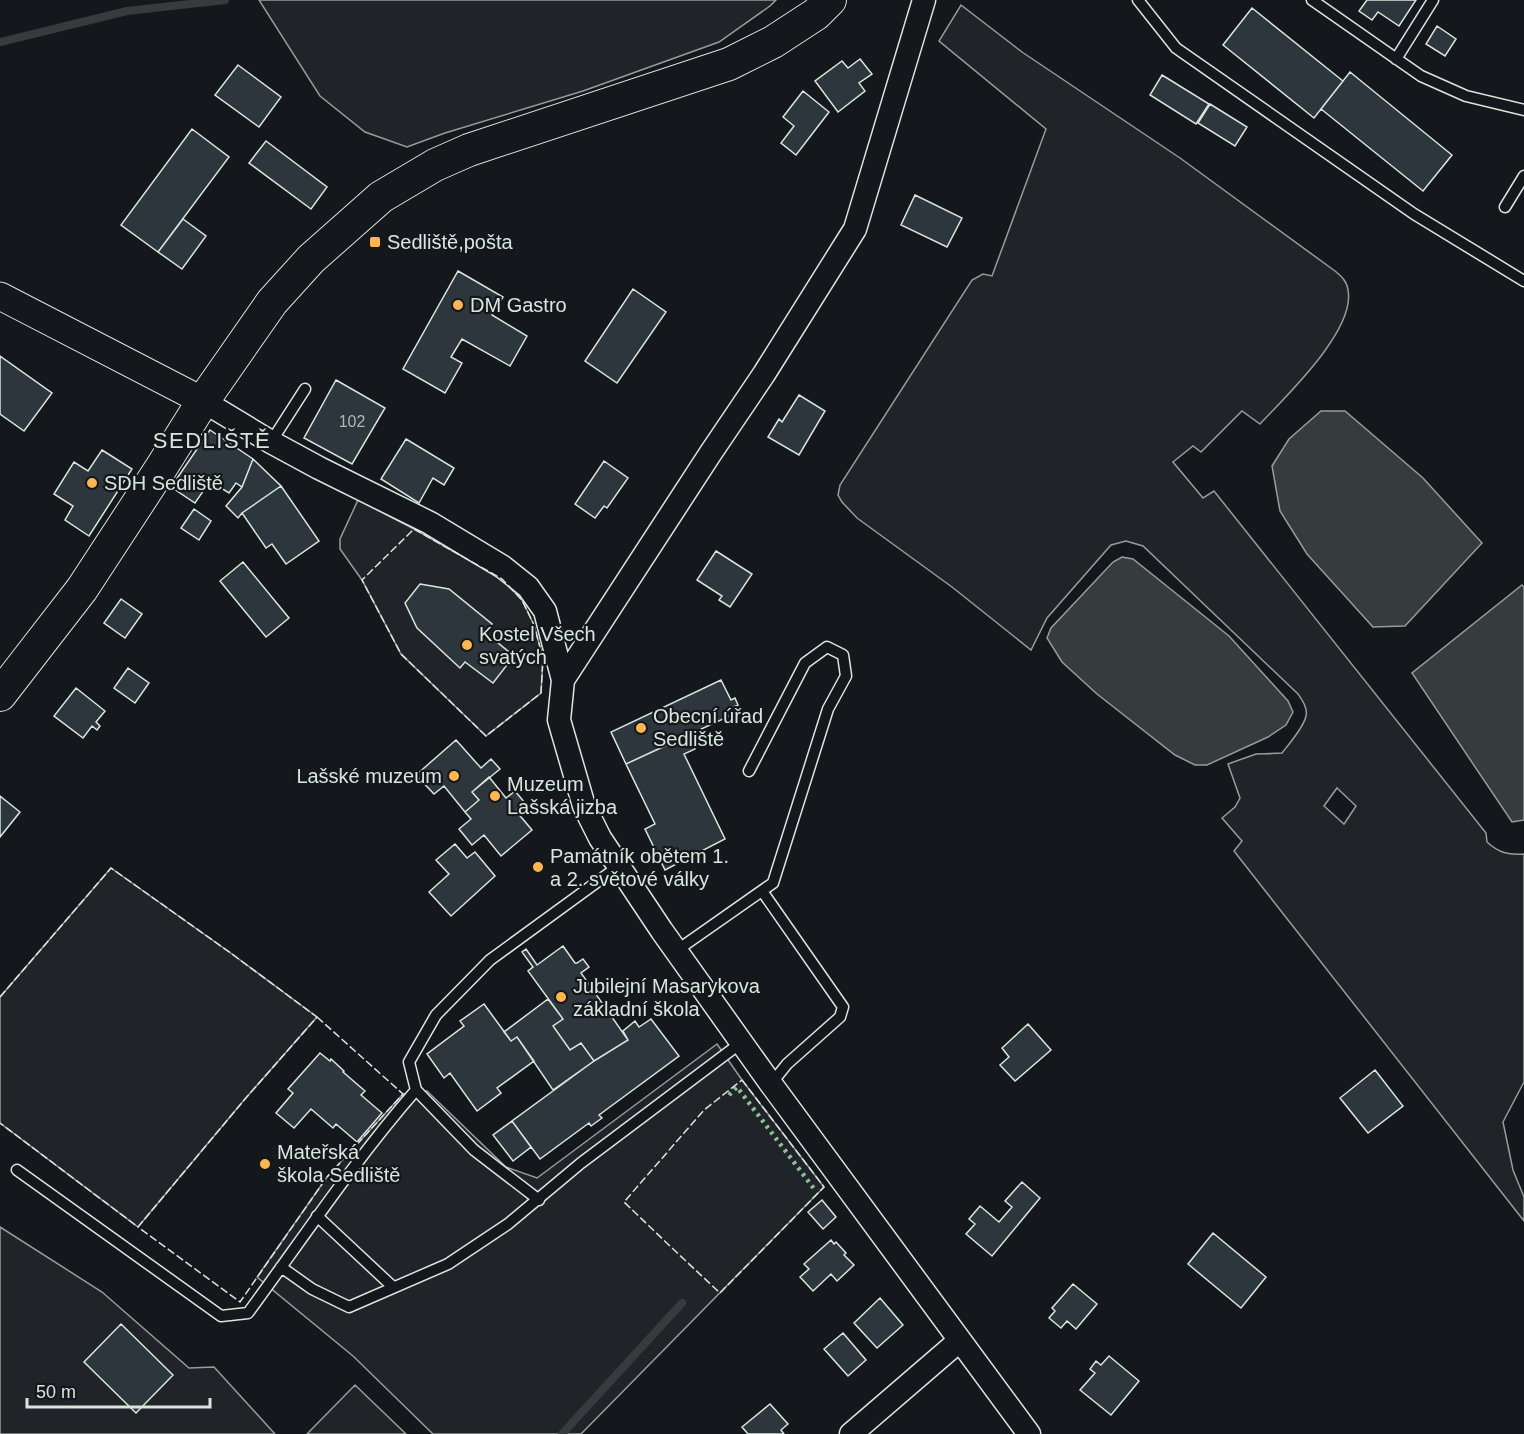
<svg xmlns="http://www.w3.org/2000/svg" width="1524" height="1434" font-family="Helvetica,sans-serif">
<rect width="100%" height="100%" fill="#14181c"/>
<!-- green -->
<path fill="#202428" stroke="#939e99" stroke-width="1.5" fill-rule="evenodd" d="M259,0H776L770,6L719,42L583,91L445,133L407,147L365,132L320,96Z
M961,5L1022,52L1180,158L1335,271C1341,276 1347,281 1348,290C1356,330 1286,396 1260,424L1242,411L1201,452L1193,446L1173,462L1203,498L1214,491L1486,833L1487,842C1499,853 1508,855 1524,854V1082L1503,1122L1513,1170L1524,1197V1221L1234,851L1242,841L1222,818L1235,807L1240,798L1228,764L1256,754L1282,753C1289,744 1304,727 1306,716C1308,708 1302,700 1298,694L1143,546L1126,541L1111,545L1047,618L1031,650L952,587L857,518L842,502L838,495L840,485L972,280L983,274L992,276L1046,129L939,41ZM1337,788L1356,806L1344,824L1324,806Z
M358,500L414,529L502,579L522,600L534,625L543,658L541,693L486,736L401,654L362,580L340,549V539Z
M111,868L232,954L317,1017L245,1099L138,1227L0,1123V997Z
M717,1044L742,1080L824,1187L581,1434H433L353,1356L257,1277L327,1177L403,1094L427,1091L506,1167L537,1178Z
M0,1227L102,1292L189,1368L214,1367L275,1434H0Z
M355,1385L406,1434H307Z"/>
<!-- water -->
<path fill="#363b3e" stroke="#939e99" stroke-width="1.5" d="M1321,411H1345L1423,478L1482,543L1405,626L1373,627L1307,554L1280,511L1272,466L1289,439Z
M1122,557L1133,559L1229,636L1288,701L1293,712L1286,725L1268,737L1207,765H1195L1175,755L1097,694L1062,662L1047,638L1051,628L1113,562Z
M1522,585L1524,587V820L1512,822L1412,673Z"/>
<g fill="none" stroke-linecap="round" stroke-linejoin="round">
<!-- stream -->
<path stroke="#363b3e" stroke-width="8" d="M0,42L127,11L225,0
M562,1434L682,1303"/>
</g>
<!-- building -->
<path fill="#2c363c" stroke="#d8e6dc" stroke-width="1.5" d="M1367,0H1416L1399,26L1378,12L1372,20L1359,11Z
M1252,8L1343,81L1314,118L1223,45Z
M1437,26L1456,39L1445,56L1426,44Z
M860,59L872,74L859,83L865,91L838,112L815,81L842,61L848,68Z
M238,65L281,97L259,127L215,95Z
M1350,72L1452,155L1423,191L1321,109Z
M1162,75L1209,104L1196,124L1150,95Z
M803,91L829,112L796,155L781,143L794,126L783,117Z
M1210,104L1247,127L1235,146L1198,123Z
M192,129L229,157L158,252L121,225Z
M266,141L327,187L311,209L249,163Z
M915,195L962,218L947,247L901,225Z
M183,219L206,236L182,269L158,252Z
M458,271L503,297L492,315L527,336L510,366L462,339L451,357L462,363L445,393L403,369Z
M633,289L666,312L617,383L585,361Z
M0,356L52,393L24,431L0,414Z
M336,380L385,408L352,464L304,438Z
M799,395L825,411L799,455L768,437L779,419L782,422Z
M210,430L253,459L242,487L236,483L229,493L210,481L195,503L171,487Z
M406,439L454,468L444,485L433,478L419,503L381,479Z
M102,450L132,469L89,536L65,520L73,506L54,494L74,462L88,471Z
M253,459L281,486L242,513L238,518L226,506L242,487Z
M604,461L628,478L607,508L604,506L595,518L575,504Z
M281,486L319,541L286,564L272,544L266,548L242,513Z
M194,509L211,521L199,540L181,528Z
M716,551L752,574L730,607L719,600L722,596L697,580Z
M243,562L289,618L266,637L220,581Z
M420,584L449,589L492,624L486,633L514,656L493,683L465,662L460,668L417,628L405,603Z
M121,599L142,614L125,638L104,623Z
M128,668L149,683L135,703L114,688Z
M721,680L731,700L735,698L738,705L733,707L736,713L626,764L611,732Z
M76,688L105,711L96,722L100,726L97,730L92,726L83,738L54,716Z
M456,740L481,768L491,759L500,769L472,792L479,800L465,812L444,786L434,794L416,775Z
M678,740L681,746L691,741L695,749L684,754L725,839L665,870L645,829L655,824L626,764Z
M489,777L506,798L515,791L525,803L516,811L532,830L501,856L484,835L472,845L459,829L471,819L465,812L479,800L472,792Z
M0,796L20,812L0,837Z
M455,844L467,858L475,852L495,876L451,916L429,892L449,874L436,860Z
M563,946L575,963H577L583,959L589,967L581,973L628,1040L594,1061L581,1043L570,1050L553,1026L563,1019L528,971L533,967L522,952L526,949L537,965Z
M548,999L563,1019L553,1026L570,1050L581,1043L594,1061L553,1090L517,1037L511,1041L504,1032Z
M484,1004L511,1041L517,1037L534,1061L497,1088L501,1093L477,1111L450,1073L444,1078L427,1054L464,1026L460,1021Z
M651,1019L679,1056L599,1115L602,1118L591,1126L589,1123L540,1159L512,1121L594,1061L628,1040L623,1031L635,1021L639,1027Z
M1028,1024L1051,1050L1015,1081L1000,1065L1009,1057L1002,1048Z
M320,1053L330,1061L331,1059L344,1071L343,1072L365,1091L361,1095L382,1113L357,1142L336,1124L333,1128L311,1109L294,1128L276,1113L293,1093L288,1089Z
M1375,1070L1403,1106L1368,1133L1340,1098Z
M512,1121L531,1147L513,1161L493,1135Z
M1022,1182L1040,1198L992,1256L966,1234L975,1224L969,1219L980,1206L999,1222L1012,1207L1005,1201Z
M822,1200L836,1217L823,1229L808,1212Z
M1213,1233L1266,1277L1241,1308L1188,1264Z
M831,1240L834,1244L836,1242L846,1253L844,1255L854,1265L837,1281L831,1274L813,1291L800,1277L809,1269L804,1264Z
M1073,1284L1097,1304L1076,1329L1067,1321L1061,1328L1049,1318L1055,1311L1052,1308Z
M880,1298L903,1325L877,1348L854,1323Z
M121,1324L173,1375L136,1413L84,1362Z
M843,1333L866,1360L848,1376L824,1349Z
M1109,1356L1139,1381L1111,1415L1080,1390L1095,1373L1090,1369L1096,1361L1101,1365Z
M770,1404L788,1424L781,1430L784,1434H748L742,1427Z"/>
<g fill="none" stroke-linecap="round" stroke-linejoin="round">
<!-- service casing -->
<g stroke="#d8e6dc" stroke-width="13">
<path id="service" d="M1138,0L1176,48L1414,214L1524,281
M1312,0L1421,76L1466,96L1524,110
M1396,59L1433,0
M1505,207L1524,176
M271,442L305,389
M762,891L843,1007L840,1017L787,1064L771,1084
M676,951L773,883L828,709L846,676L843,655L827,647L805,663L749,771
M17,1170L221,1316L248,1313C303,1238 355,1160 416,1090
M539,1200L474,1150L416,1090L409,1062L436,1015L490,960L619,866
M317,1216L393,1287
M281,1267L312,1289L349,1307L448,1264L508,1224L581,1163L742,1042"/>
</g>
<!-- minor casing -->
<g stroke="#d8e6dc" stroke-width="25">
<path id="minor" d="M203,401L271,442L319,468L430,523L503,567L528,587L545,611L563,680L559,720L584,806L600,838L662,931L771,1084L1029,1434
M563,680L710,454L764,374L855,229L924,0
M851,1434L959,1341"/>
</g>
<!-- tertiary casing -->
<g stroke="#d8e6dc" stroke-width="29">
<path id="tertiary" d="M0,296L203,401"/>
</g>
<!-- secondary casing -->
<g stroke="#d8e6dc" stroke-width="34">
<path id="secondary" d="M0,695L82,589L161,468L203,401L272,302L311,259L381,197L435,165L469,150L729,64L773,42L816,14L830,0"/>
</g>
<!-- service -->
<use href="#service" stroke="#14181c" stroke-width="10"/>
<!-- minor -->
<use href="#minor" stroke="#14181c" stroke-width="22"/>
<!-- tertiary -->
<use href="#tertiary" stroke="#14181c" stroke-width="27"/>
<!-- secondary -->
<use href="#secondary" stroke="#14181c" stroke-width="32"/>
<!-- hedge -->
<path stroke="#8ac095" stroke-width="4.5" stroke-dasharray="3 4.5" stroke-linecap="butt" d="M729,1095L737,1087L815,1190"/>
<!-- fence -->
<path stroke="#d8e6dc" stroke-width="1.5" stroke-dasharray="8 3" stroke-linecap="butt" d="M414,529L502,579L522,600L534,625L543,658L541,693L486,736L401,654L362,580Z
M0,997L111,868L232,954L317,1017L245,1099L138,1227L0,1123
M317,1017L403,1094L327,1177L240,1302L138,1227L245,1099Z
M742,1080L824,1187L720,1293L672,1248L624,1202L704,1110Z"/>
</g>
<!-- markers -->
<g fill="#ffb74d" stroke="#14181c" stroke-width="2">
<rect x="369" y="236" width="12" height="12" rx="3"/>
<circle cx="458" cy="305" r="6"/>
<circle cx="92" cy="483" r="6"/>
<circle cx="467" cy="645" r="6"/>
<circle cx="641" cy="728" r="6"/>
<circle cx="454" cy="776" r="6"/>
<circle cx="495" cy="796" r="6"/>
<circle cx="538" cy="867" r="6"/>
<circle cx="561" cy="997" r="6"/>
<circle cx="265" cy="1164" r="6"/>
</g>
<g text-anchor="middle" stroke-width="4.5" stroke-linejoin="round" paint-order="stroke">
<!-- number labels -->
<g font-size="16" fill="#adbab4">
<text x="352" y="427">102</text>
</g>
<!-- poi labels -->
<g font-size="20" fill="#d8e6dc" stroke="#14181c" text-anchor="start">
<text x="387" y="249">Sedliště,pošta</text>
<text x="470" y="312">DM Gastro</text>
<text x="104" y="490">SDH Sedliště</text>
<text x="479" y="641">Kostel Všech<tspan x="479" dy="23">svatých</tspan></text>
<text x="653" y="723">Obecní úřad<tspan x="653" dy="23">Sedliště</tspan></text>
<text x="442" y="783" text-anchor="end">Lašské muzeum</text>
<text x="507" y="791">Muzeum<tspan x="507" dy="23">Lašská jizba</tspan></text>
<text x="550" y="863">Památník obětem 1.<tspan x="550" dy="23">a 2. světové války</tspan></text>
<text x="573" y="993">Jubilejní Masarykova<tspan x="573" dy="23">základní škola</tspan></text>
<text x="277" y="1159">Mateřská<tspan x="277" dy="23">škola Sedliště</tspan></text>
</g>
<!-- quarter labels -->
<g font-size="22" letter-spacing="1.5" fill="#d8e6dc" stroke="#14181c">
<text x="212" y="448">SEDLIŠTĚ</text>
</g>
</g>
<!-- scale -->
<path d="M27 1398v9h183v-9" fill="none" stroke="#d8e6dc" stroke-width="3"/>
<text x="36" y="1398" font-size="18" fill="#d8e6dc" stroke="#14181c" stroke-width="4.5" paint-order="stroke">50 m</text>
</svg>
